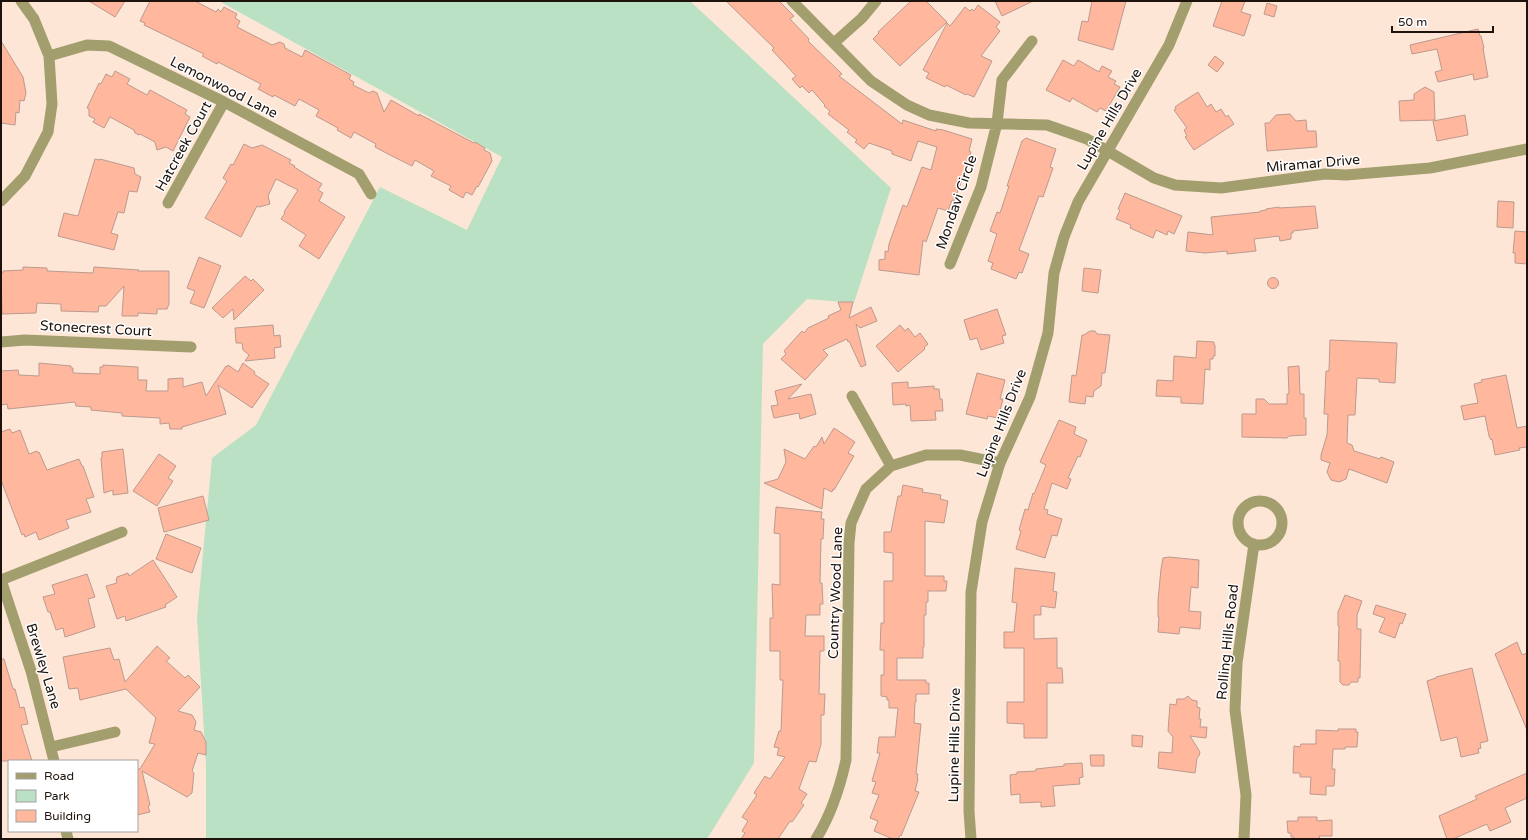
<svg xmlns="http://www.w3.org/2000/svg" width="1528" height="840" font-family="'Varela Round',sans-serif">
<rect width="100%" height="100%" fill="#fee6d6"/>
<!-- green -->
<path fill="#bae1c4" d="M219,1H690L891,188L854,303L807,299L763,344L754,763L707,839H206V765L197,617L212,458L256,425L380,187L467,230L502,157Z"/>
<!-- building -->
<path fill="#ffb79e" stroke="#bb9a8f" d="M89,1H125L115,17Z
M150,1H195L216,12L218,9L221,12L224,7L237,14L235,18L240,21L237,27L272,45L280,42L284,44L285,48L302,57L305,50L351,75L349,79L354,82L353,85L369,93L373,91L377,93L384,112L391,100L419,116V114L474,143L475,142L485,148L484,150L490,153L492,161L478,187L477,186L472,195L466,192L463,198L449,190L451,186L431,176L434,171L415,160L412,166L390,155L375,147L376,144L354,132L351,138L337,130L338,128L316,116L319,110L299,99L295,106L274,95L273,97L258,89L261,84L218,62L217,64L202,56L204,54L144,25L145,23L140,21Z
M726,1H779L794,16L790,19L809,39L808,41L842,74L839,76L902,124L903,120L936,131V129L943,130L972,139L969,151L971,152L965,172L954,201L952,200L948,211L938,208L926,242L923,240L919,275L879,270V260L885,259V251L888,252L889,244L903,205L907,207L922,167L931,170L937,147L918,141L911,161L892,154V151L869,143L864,149L855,142L857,140L847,132L849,130L828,114L830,111L824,106L825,105L812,90L809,93L802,86L800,88L792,79L796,76L772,50L774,48Z
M911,1H926L947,22L900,66L873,39L879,33L878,32Z
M995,1H1033L1002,16Z
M1092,1H1126L1113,50L1078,40L1082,21L1088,22Z
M1222,1H1245L1241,12L1251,15L1244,36L1213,26Z
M1267,3L1277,6L1274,17L1264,14Z
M978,5L1000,22L996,27L1000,31L981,56L992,61L974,97L967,94L966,95L946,85L945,87L926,78L929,73L923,70L947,23L950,26L965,7L970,11L972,9L974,11Z
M1478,29L1480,36H1481L1484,48H1483L1488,77L1474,80L1473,74L1469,75L1438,82L1435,72L1442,70L1437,49L1412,54L1410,45Z
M1,41L23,77L26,93L24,101L20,100L19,113L16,112L15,125L1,123Z
M1215,56L1224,63L1217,72L1208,65Z
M1063,60L1074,66L1078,60L1099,72L1102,66L1112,71L1108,77L1116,81L1114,84L1120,87L1106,111L1100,108L1097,112L1072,98L1070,102L1046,90Z
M115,71L130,79L127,84L147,95L150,90L187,110L185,114L190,117L173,151L166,147L157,150L155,142L140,134L139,135L135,133L134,130L110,117L104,128L93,122L95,119L89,116V109L87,108L99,83L101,84L106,74L112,77Z
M1425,87L1434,92L1435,120L1400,121L1399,101L1414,100V94Z
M1198,92L1207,107L1211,104L1216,112L1221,109L1226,117L1228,115L1234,124L1194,150L1185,137L1187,136L1184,130L1187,128L1174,110L1176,109L1175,107L1179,104Z
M1290,114L1296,121L1306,120L1307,131H1316L1317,147L1267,151L1265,123H1269L1276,115Z
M1465,115L1468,135L1437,141L1433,121Z
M1026,138L1056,149L1050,167L1053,168L1043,197L1039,196L1019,250L1029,254L1022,273L1019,272L1016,279L991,269L993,263L988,261L997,234L990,231L997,212L1000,213L1009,186H1007L1022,141Z
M244,144L252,148L262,145L291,160L289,163L295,166L294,167L322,184L318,190L323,193L319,201L345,217L319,259L299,246L306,235L281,219L285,213L284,212L298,190L276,179L268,196L270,204L259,207L257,206L241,237L205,218L227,181L223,178L231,164L233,165Z
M95,159L100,160V159L134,168L135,174L141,177L137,192L129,191L124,213L118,212L111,233L118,235L114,250L58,236L64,213L78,216Z
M1125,193L1182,216L1174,234L1168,231L1167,235L1156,230L1153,238L1130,228L1131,225L1116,219L1120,210L1118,209Z
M1498,201L1514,202L1513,228L1497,227Z
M1315,206L1318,228L1293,231V233H1291V239L1280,241L1279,236L1254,239L1256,251L1227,254V251L1205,253L1186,251L1188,232L1213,235L1211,217L1260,212V211L1266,210V209L1279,207V208Z
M1515,231L1527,232V264L1515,263V253H1513Z
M199,257L221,266L204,308L190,303L195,291L187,288Z
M23,267L47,268V271L93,273L94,267L139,270L138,271H169V304L167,309H157V314L138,313V316H122L124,286L106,306H99L98,312L61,311V304L37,303L36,313L2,314L1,273H3V271L23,270Z
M1084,268L1101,270L1098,293L1082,291Z
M245,276L251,281L253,279L264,290L234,320L233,309L223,318L212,308Z
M1267.5 283a5.5 5.5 0 1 1 11 0a5.5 5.5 0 1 1-11 0Z
M838,302H853L849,318L871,307L877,321L860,328L856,324L866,365L861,367L849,341L848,342L847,339L823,350L828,355L805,380L781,359L786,354L784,351L802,331L804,333L808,328L829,318L828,316L841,310Z
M997,309L1006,335L1002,336L1004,343L981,350L977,338L970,340L964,320Z
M273,325L274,336L280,335L281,347L274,348L275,358L245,361L249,355L243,350L242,343H236L235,328Z
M900,325L905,331L908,328L915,337L920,333L928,344L924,348L925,349L898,372L876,346Z
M1090,331H1095L1097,334L1110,335L1105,373H1102L1101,386L1094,391L1093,397L1086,396L1085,404L1069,402L1072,375L1076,376L1082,335H1084Z
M1330,340L1397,343L1395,383L1379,382V379L1357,378L1355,415H1348L1347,443L1352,445L1354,451L1380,459L1381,457L1394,462L1387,483L1349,469L1346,479L1339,482L1331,480L1327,472L1330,463L1321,460V455L1327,435L1328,414H1324L1326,371H1329Z
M1197,341L1214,342V345H1215V356H1213V359H1210V370L1205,369L1203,404L1181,403V397L1156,396L1157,380L1173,381L1174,356L1196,358Z
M39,363L71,366V368H73V373L100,374V367H103V365L138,367V380H147L146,391H168V379L183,378V387L202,382L206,396L226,366L227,367L228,365L238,372L243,363L255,372L254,374L269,384L252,408L218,385L226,414L182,427V429H170L169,423L160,424V418L122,416V413L91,410V407L76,406L75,402L8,409L7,404L1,405V371L18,370L19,375L39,376Z
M1299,366L1300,394H1304V418H1306V435L1289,436L1287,438L1242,437V414H1256V399H1264L1269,404H1287V394H1289L1288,367Z
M977,373L1005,380L1000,399H1003L998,418L988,416L987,419L966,414Z
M1506,375L1517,428L1527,426V447L1519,448L1520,450L1495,455L1492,439L1491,440L1489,436L1485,416L1464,420L1461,406L1478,403L1474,384L1482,382L1481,380Z
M908,382V388L934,386V389H939L940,399H942L943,411H935L936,420L911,421L910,405L906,406V404L893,405L892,383Z
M802,384L788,399L811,394L816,414L800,419L799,413L774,418L771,406L778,405L775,391Z
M1059,420L1076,427L1074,434L1087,440L1080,457L1078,456L1068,478L1071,479L1067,489L1052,483L1044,509L1048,510L1047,514L1062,519L1057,536L1052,535L1045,558L1016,549L1021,531L1019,530L1025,509L1028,510L1033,493L1034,494L1046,465L1040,462Z
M834,428L855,442L848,453L854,456L834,490L833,489L832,492L824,488L822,509L764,483L778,479L786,462L784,449L805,459L814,446L816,447L822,437L824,444Z
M10,429L12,433L20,430L29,454L37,451L38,453L39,452L47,470L79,459L82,466H83L94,497L86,499L91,512L66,520L69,528L39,540L36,532L25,537L24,534L22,535L1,480V432Z
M123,449L128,493L113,495V490L104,493L101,458L102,457V452Z
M159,454L176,466L168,478L173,481L157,506L133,491Z
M903,485L923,489L922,492L941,495L940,499L948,501L944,523L925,521V576H944V581H947L946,591H928V602H926V615H924V647H923V658H897V680H926V683H929V694H916V702H915L914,723L921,724L916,774H918L917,779H918L915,791L919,792L901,836L900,835L898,839H893L874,831L878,821L870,818L879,795L872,793L876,782L872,781L880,753H877L879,737H895L898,708H889V700H887V697L881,696V675H884V650H880L881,623H884V581H893V553L884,552V532H891L898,496H901Z
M203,496L209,520L164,532L158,508Z
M776,507L822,512L821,519H824L823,539H821L820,583H822L823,604H820V615H806L805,636H824V651H820L819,694H825L824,715H821V744L816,762L809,761L799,789L807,794L801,803L804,805L792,822L790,821L778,839H741L745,833L742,831L748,821L742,817L757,795L754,793L765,776L770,779L785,757L777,755L779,748L774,747L779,731H781L783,680H780V651H770V618H773L772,584L780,585V534L774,533Z
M166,534L201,548L192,573L156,559Z
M1169,557L1199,560L1198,588L1191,587L1189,611L1201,612L1200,629L1180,627L1179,634L1158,632L1159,617H1158V600L1161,569L1163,558Z
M153,560L177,597L165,605L166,607L126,621L125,616L117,619L106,586L117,583L116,579H117V577L128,573L129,576Z
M1015,568L1055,573L1053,591L1057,592L1055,608L1041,606V615H1034V639L1057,638V668H1062L1063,683H1047V738H1024V724L1007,723V702H1024V648H1004V632H1014L1017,603L1012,602Z
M87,574L95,597L88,599L95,627L65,637L63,628L56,630L50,612H48L43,597L55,594L52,585Z
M1345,595L1362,601L1357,615V629H1361L1360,678H1358V682H1351L1349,685H1343L1340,682V661H1338L1339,626H1338V612Z
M1376,605L1406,614L1402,624L1400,623L1395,638L1379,632L1385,618L1373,614Z
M1517,642L1522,655L1527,653V730L1495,654Z
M157,646L170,658L166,661L185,678L188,675L200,687L178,711L192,715L196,722L194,730L201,732L206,742V755L198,753L192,771L194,773L192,793L187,797L142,771L150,805L148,806L150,812L137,815V769H140L155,744L149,743L156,718L126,689L80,700L78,688L69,689L63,657L110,648L114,660L119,659L125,682Z
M1,659H4L13,689H15L20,708L24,707L28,724L21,725L32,761H1Z
M1472,668L1488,741L1480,743L1481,748L1478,749L1479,753L1461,757L1457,737L1441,741L1427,681L1436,678V677Z
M1188,696L1192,700L1197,701V707L1200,708L1199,719H1201L1200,727H1207L1206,738L1190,736L1200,752L1199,756L1197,758L1195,773L1158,768L1159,752L1172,753L1173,737L1168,731L1170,704L1176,705L1177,699H1184Z
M1338,729H1356V732H1358L1357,747H1345V749H1333L1332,769H1335L1334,786H1326V795L1310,794L1311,777H1300V773H1293L1294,746L1300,747L1301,744H1316V730L1338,731Z
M1132,735L1143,736L1142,747L1132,746Z
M1090,755H1104V766H1091Z
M1082,763L1083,777L1079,778L1080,784L1053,786L1055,806L1041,807V802L1020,803V794L1011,795L1010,775L1017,774V772L1036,771V769L1064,766V764Z
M1527,773V798L1505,808L1511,822L1490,831L1487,824L1453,839H1447L1439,816L1477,799L1475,796Z
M1298,817H1317V821L1332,820V836H1319L1320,839H1294V837H1291V833H1288L1287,821H1298Z"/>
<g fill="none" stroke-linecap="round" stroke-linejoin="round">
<!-- minor -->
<path stroke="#a39e6d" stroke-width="11" d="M792,1L871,81L907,105L929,115L969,123L1047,125L1087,139L1154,178L1175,185L1221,188L1325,174L1346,175L1430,168L1527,149
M834,43L862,18L876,1
M49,56L87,45L109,46L224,102L359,174L371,194
M1,201L25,176L48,132L52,104L49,56L34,19L21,1
M168,203L224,102
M950,264L981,187L997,123L1002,80L1032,41
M1,342L25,340L191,347
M852,396L891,466
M1238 523a22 22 0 1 1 44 0a22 22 0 1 1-44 0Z
M1,580L31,671L54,761
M1,580L122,532
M51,747L115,732
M66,831L68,839
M816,839C831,815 840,787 846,760L849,543L851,523L866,489L891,466L926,455H960L1000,463
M1244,839L1246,795L1235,710L1237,663L1254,544"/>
<!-- tertiary -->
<path stroke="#a39e6d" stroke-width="11" d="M971,839L969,811L971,592L982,522L1000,463L1030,397L1048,333L1054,273L1064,237L1078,202L1169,45L1187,1"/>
</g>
<g text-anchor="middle" stroke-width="3" stroke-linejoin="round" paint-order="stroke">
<!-- street labels -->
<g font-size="14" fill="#1d130c" stroke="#fff">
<text transform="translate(224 87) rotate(27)" y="5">Lemonwood Lane</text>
<text transform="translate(1109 119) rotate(-60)" y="5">Lupine Hills Drive</text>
<text transform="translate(183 146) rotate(-61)" y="5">Hatcreek Court</text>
<text transform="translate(1313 163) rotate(-5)" y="5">Miramar Drive</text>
<text transform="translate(956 202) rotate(-71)" y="5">Mondavi Circle</text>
<text transform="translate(96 328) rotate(3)" y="5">Stonecrest Court</text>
<text transform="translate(1001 423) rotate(-69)" y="5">Lupine Hills Drive</text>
<text transform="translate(835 593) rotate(-88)" y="5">Country Wood Lane</text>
<text transform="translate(1227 642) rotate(-84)" y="5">Rolling Hills Road</text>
<text transform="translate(44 666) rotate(73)" y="5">Brewley Lane</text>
<text transform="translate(954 745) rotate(-89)" y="5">Lupine Hills Drive</text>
</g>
</g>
<!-- border -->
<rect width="1528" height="840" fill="none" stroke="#1d130c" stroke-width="4"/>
<!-- legend -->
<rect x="8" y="760" width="130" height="72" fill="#ffffff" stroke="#a5a19e"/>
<rect x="16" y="773" width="20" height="6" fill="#a39e6d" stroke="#a5a19e"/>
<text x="44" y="780" font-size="12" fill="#1d130c">Road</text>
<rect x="16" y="790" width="20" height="12" fill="#bae1c4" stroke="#a5a19e"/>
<text x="44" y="800" font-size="12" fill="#1d130c">Park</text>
<rect x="16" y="810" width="20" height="12" fill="#ffb79e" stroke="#a5a19e"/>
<text x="44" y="820" font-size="12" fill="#1d130c">Building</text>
<!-- scale -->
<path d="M1392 26v6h101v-6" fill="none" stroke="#1d130c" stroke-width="2"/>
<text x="1398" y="26" font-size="12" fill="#1d130c" stroke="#ffffff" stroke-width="3" paint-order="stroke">50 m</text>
</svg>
